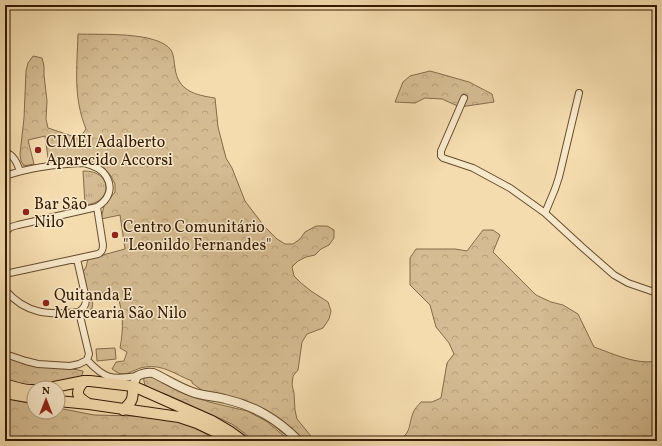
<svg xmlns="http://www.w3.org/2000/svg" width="662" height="446" font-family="Vollkorn,serif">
<defs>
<pattern id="forest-crowns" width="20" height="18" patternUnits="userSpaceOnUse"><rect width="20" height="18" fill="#d4bb91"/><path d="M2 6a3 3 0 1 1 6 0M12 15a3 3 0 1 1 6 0" fill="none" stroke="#b7a07b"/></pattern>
<pattern id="park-tufts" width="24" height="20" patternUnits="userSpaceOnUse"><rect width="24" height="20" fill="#d4bb91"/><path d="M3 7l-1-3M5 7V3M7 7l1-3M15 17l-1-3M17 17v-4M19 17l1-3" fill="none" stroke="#b7a07b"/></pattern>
<pattern id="water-waves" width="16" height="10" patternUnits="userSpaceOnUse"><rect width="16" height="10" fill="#b39a74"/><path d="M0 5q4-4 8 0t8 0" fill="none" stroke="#927d5d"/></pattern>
</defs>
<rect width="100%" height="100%" fill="#f4dcae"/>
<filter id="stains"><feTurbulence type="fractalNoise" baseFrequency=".005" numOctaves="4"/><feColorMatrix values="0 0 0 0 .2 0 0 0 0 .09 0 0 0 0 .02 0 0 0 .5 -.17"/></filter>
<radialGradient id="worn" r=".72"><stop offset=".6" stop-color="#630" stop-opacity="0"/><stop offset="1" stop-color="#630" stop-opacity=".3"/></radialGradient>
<!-- forest -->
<path fill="url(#forest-crowns)" stroke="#846b4a" d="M78,34C99,35 157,31 171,50C174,55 174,62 175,68C178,91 195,95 215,98L218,127L226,158L232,168L245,201L264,226L277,239L285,244H293L300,239L305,232L316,226H327L334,230V238L329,245L321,249L315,255L306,257L298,261L292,267L294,276L301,283L311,291L328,302L331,311L329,319L323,328L307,334L302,342L298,370L293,376L292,385L294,393L295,410L297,419L315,441H296L285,435L258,412L206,393L192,383V381C176,375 163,364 145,367C136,368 129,375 121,374C118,373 115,371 112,369L116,362L124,361L127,352L120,348C124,327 123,313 117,293C106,290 102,292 93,299L92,309L83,311L88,301L82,274L86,267L88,259L125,249L120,215L101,219L104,206L115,192V184L111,176L100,163C84,161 63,165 48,158L45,136L28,140L34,164L24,166L21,161L20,154L24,118L26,71L28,63L33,56L42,58L44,66V75L47,101L46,119L48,128L72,136H81L86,129C73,97 77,68 78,34Z
M430,71L469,82L492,94L494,102L460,107L442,99L425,98L415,103L395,102L403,82L410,76Z
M483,230H493L500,235L493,252L536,295L551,302L563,305L578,314L594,347C614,354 636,365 657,361V441H397C412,433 408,426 413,413C414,409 418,406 421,402H432L441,398L447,363L454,354L449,343L436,327L430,305L410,285V258L416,249H455L467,251Z
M5,354L56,367L73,369L83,371V372L80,380L49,387L37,388L5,382Z
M148,373L188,394L209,402L247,411L266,421L290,441H255L232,424L168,395L154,390L145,385C143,379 143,377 148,373Z
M5,398L34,404V412H58V408L94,415L173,417L220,441H128L125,435L117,437L112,441H5Z"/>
<!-- park -->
<path fill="url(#park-tufts)" stroke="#846b4a" d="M83,171C113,170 114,203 85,205Z"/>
<!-- pitch -->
<path fill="#d4bb91" stroke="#846b4a" d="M115,348L116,359L97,361L96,349Z"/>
<!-- water -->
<path fill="url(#water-waves)" stroke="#816746" d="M152,437L175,441H123H126Z"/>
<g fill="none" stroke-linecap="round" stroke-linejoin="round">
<!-- minor casing -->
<g stroke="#654b2d" stroke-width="8">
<path id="minor" d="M464,98L441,151V156L443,158L473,168L510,188L545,213L582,247L614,275L628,283L657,293
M5,152C14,155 17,163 20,171
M5,176C31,167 57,164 84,163C92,165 102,169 106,176C114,189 108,200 97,207L18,225L11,227L5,232
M545,213L555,189L559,177L579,93
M77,259L86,299C86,305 84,308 79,312
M5,274L98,254C102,252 103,250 103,245L97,207
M5,290C27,315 49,315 79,312
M79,312L89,354L87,360
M5,354L26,361L38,364L70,366L79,364L87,360
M87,360C105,379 111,380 137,376"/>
</g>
<!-- tertiary casing -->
<g stroke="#654b2d" stroke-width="10">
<path id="tertiary" d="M133,386L137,376C143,373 147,372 153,373C166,379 178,387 192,392C202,396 214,396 225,399C255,406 277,419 299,441"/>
</g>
<!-- primary casing -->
<g stroke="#351b02" stroke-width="12">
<path id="primary" d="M84,381C74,393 77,397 89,404
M5,384C14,387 24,391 34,390
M49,388L84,381H90L133,386L212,421L229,431L243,441
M5,393L34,398
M58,401L89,404L179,417L197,423L218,433L231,441
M123,410C133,401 133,399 133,386"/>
</g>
<!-- minor -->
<use href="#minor" stroke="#f8e8ca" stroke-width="6"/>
<!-- tertiary -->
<use href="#tertiary" stroke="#f8e8ca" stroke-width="8"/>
<!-- primary -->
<use href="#primary" stroke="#f4dcae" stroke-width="10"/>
</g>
<!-- markers -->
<g fill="#8f2418" stroke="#f8e8ca" stroke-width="1.5">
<circle cx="38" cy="150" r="4"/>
<circle cx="26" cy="212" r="4"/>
<circle cx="115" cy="235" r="4"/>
<circle cx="46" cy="303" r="4"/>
</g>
<g text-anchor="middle" stroke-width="3" stroke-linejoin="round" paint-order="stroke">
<!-- poi labels -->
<g font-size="16" fill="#351b02" stroke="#f8e8ca" text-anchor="start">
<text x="46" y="147">CIMEI Adalberto<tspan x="46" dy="18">Aparecido Accorsi</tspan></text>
<text x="34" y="209">Bar São<tspan x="34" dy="18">Nilo</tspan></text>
<text x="123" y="232">Centro Comunitário<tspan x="123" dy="18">"Leonildo Fernandes"</tspan></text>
<text x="54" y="300">Quitanda E<tspan x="54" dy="18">Mercearia São Nilo</tspan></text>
</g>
</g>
<!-- margin -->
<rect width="662" height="446" fill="none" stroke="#f4dcae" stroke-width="20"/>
<rect x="6" y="6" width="650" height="434" fill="none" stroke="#351b02" stroke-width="2"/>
<rect x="10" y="10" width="642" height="426" fill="none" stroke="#351b02"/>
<!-- north arrow -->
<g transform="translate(46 400)"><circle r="19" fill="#f8e8ca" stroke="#aa967a"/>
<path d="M0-3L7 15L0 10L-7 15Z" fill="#8f2418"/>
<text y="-6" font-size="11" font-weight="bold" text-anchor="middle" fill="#351b02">N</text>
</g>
<rect width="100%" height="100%" filter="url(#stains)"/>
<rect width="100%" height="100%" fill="url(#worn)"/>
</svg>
